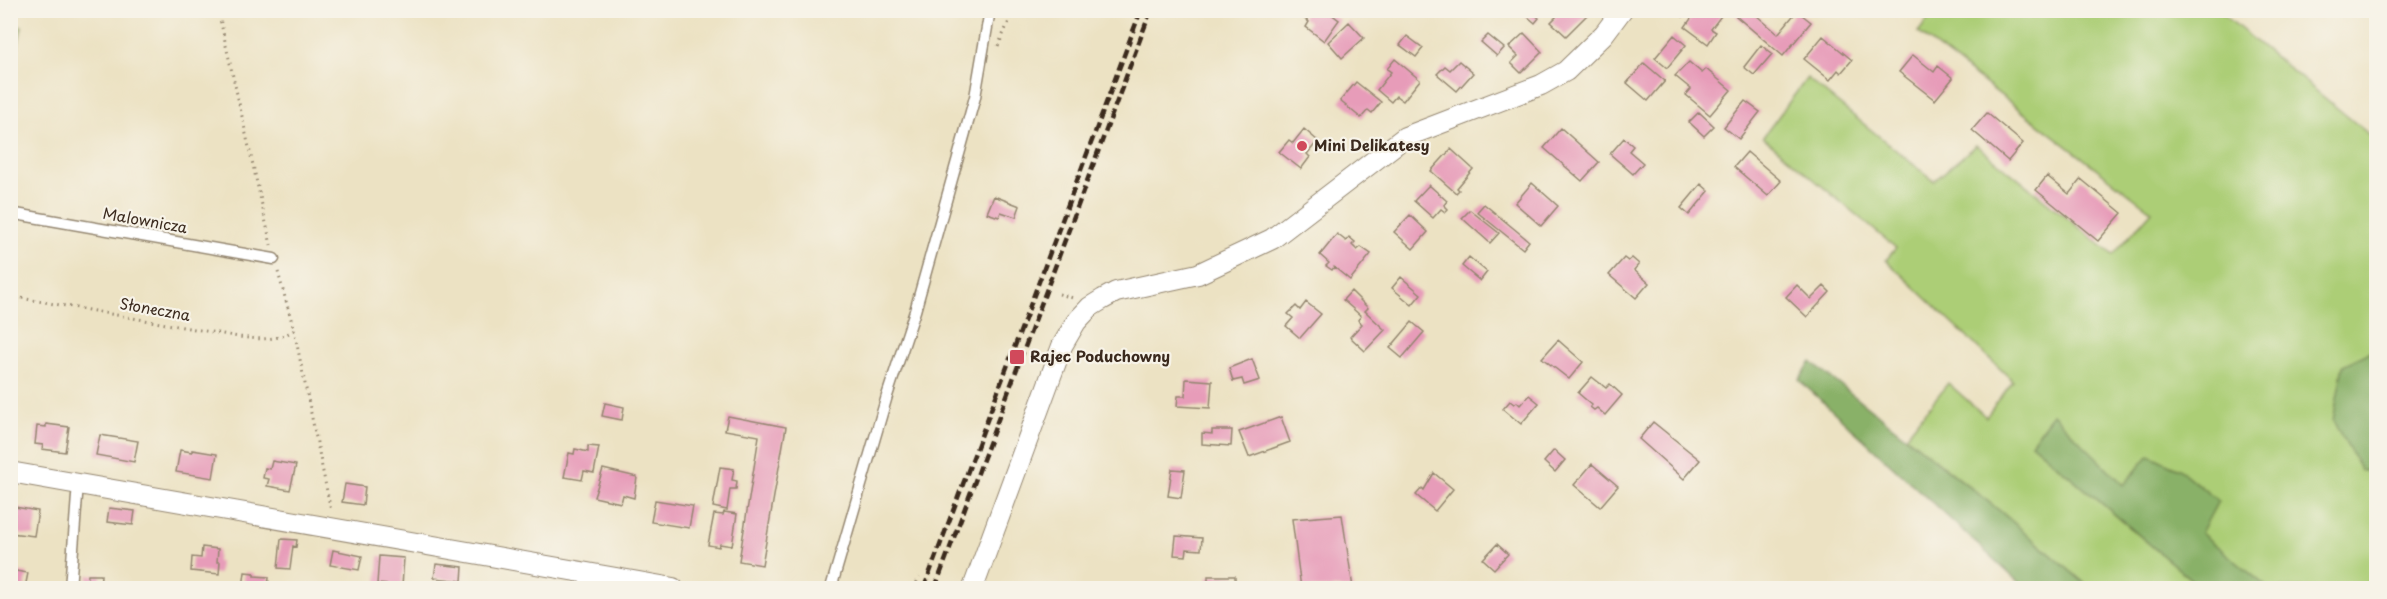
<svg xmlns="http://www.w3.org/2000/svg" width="2387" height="599" font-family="'Playpen Sans',sans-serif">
<rect width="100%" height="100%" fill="#f7f3e8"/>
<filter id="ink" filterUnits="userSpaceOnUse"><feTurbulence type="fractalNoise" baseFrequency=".0167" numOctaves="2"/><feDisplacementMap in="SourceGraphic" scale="12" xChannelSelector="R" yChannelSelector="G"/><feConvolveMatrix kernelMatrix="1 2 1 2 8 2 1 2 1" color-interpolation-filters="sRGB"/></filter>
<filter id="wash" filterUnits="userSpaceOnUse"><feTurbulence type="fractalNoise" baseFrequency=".008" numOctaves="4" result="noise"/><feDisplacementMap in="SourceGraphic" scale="24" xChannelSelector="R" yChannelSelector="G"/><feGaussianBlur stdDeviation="1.35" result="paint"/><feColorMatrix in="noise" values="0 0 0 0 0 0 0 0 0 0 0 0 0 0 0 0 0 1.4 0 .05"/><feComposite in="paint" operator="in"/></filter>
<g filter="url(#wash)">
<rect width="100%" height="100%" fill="#ece2c3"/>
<!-- green -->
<path fill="#acce76" stroke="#747c4a" stroke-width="1.5" d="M1935,11H2219L2376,140V355L2370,352L2361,470L2376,473V588H2268L2200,533L2124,485L2031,443L2201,588H2090L2000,511L1906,436L1948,383L1986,417L2013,381L1886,260L1896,248L1763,137L1807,78L1934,181L1976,145L2113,255L2152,211L1918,32Z
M11,24L22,26L12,72H10Z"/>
<!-- forest -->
<path fill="#89b167" stroke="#626e42" stroke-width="1.5" d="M2370,352L2376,355V473L2361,470L2333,421L2343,365Z
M1811,362L2000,511L2090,588H2025L1799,380Z
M2053,414L2124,485L2149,455L2179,469L2218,501L2201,533L2268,588H2201L2031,443Z"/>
<g id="blocks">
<!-- building -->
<path fill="#e79cb9" d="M1307,10H1326L1339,20L1324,41L1306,27L1309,22L1302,17Z
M1520,10H1537L1534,14L1539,18L1535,23Z
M1553,10H1582L1587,15L1566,36L1551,22L1556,17L1551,13Z
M1674,10H1688L1683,17Z
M1697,10H1713L1721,16L1711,29L1716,32L1708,44L1685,27Z
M1740,10H1760L1756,15L1778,34L1797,11L1811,22L1783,56L1736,16Z
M1349,22L1364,38L1342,58L1328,42Z
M1524,33L1542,52L1521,73L1511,63L1518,56L1509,47Z
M1488,35L1504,48L1497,56L1481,42Z
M1674,35L1686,45L1667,68L1655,58Z
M1407,36L1423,48L1416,57L1400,45Z
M1823,36L1852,60L1841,73L1838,70L1830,80L1804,59Z
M1761,45L1772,54L1754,75L1744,67Z
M1913,55L1934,72L1938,66L1953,78L1935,100L1899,72Z
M1395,59L1420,80L1403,101L1396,96L1391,102L1377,90L1391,72L1387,69Z
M1459,61L1473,73L1457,91L1437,74L1445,66L1450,70Z
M1689,62L1702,73L1706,69L1731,90L1710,115L1686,95L1691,89L1675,76Z
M1644,63L1665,81L1648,101L1627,83Z
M1356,82L1381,102L1372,113L1368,110L1361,118L1340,101Z
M1745,101L1760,112L1739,139L1724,127Z
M1699,112L1714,126L1704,136L1689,122Z
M1987,113L2023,143L2008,161L1972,130Z
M1561,128L1599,162L1582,181L1544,148Z
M1304,129L1318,141L1307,154L1310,157L1301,169L1279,152L1289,140L1293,143Z
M1624,138L1633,146L1629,151L1643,163L1633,174L1610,154Z
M1451,149L1473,169L1457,188L1459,190L1456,193L1431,171Z
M1747,152L1781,181L1768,196L1734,167Z
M2047,176L2069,194L2081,179L2122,213L2098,241L2036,190Z
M1532,183L1558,206L1541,226L1515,203Z
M1701,184L1709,191L1689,215L1681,208Z
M1429,185L1447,201L1444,205L1448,209L1445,212L1441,209L1433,218L1414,201Z
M994,196L1020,206L1016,217L1001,212L999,217L987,213Z
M1484,204L1529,241L1523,249L1477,212Z
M1470,210L1499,233L1490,243L1462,218Z
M1410,215L1428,232L1413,249L1394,232Z
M1337,234L1346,241L1349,237L1355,242L1352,245L1357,250L1361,247L1371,254L1350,280L1334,267L1332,270L1326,266L1329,263L1320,255Z
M1469,257L1487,272L1480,281L1462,266Z
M1624,258L1628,261L1632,258L1639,264L1634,270L1649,283L1636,298L1609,275Z
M1401,277L1421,294L1412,305L1392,288Z
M1797,285L1811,299L1824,286L1830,292L1807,317L1786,297Z
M1351,291L1368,308L1365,311L1385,330L1365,351L1350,337L1362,324L1358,320L1361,316L1343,300Z
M1306,302L1321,314L1300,338L1286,326L1293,318L1288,314L1296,306L1300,310Z
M1412,322L1424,332L1402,358L1390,348Z
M1558,340L1583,362L1569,379L1542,358Z
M1252,359L1260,380L1244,385L1242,379L1233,381L1229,368Z
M1592,377L1606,388L1610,384L1622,395L1605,415L1597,408L1594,410L1590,407L1592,405L1578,393Z
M1186,379L1212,381L1210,408L1177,406L1178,396H1185Z
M1529,395L1539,403L1521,424L1503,409L1510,401L1514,404L1517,402L1520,405Z
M605,403L624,407L622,420L602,416Z
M728,416L786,427L762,565L739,561L759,436L725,430Z
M1281,417L1290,442L1249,457L1239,432Z
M1653,422L1700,460L1684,479L1639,439Z
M46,424L69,427L65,452L42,449L43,445L35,444L37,426L46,427Z
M1212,430H1232L1231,446L1202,444V433L1212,434Z
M100,435L138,441L134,462L96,455Z
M588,446L599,447L594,473L584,471L582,480L564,477L569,453L574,454L575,449L588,452Z
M180,450L192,452V450L217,454L213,478L176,472Z
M1554,450L1565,460L1555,472L1544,462Z
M272,461L296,465L290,490L267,486L269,479L263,478L265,468L270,469Z
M1592,464L1618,486L1600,507L1574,485Z
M720,467L734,469L732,480L737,481L736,489H730L727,510L713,507Z
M603,469L637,477L634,498L623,495L621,503L594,497Z
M1172,469L1185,470L1181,498L1168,496Z
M1434,473L1453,489L1435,511L1416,495L1422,488L1424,490Z
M345,484L365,487L363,505L342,502Z
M655,500L693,506L689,528L651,522Z
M15,507L38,511L34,536L11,533L13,524H10V517L14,518Z
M109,508L135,511L133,525L107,522Z
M724,512L737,514L732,546L720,544L719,547L708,545L714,514L723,515Z
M1342,515L1353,588H1301L1292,519Z
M1176,536L1202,538L1201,550L1187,549L1186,556L1174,555Z
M281,539L297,540L296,547L293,546L290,569L278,568Z
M1497,544L1508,554L1494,569L1483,559Z
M202,547L218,549L217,562H220L219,574L191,571L192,557L201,558Z
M333,550L362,556L359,570L330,565Z
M379,556L404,558L402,586L377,584Z
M436,564L463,567L462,581L434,578Z
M10,570L28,573L25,588H10Z
M245,572L254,573V576L269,577L268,588H243Z
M88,575H101L100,588H87Z
M1208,576H1235V587H1208Z"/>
</g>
</g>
<g filter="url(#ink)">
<use href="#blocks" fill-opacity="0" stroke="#948670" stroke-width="1.5"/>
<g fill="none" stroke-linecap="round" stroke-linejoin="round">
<!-- service casing -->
<g stroke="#948670" stroke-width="13">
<path id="service" d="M10,213L274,259
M70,588L78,483
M831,588L887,396L915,311L975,97L990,10"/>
</g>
<!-- minor casing -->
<g stroke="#948670" stroke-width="22">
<path id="minor" d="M10,472L673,588
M973,588L1062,346L1076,322L1090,307L1103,299L1116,292L1198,274L1272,239L1405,137L1541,85L1566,71L1604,34L1622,10"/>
</g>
<!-- path -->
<path stroke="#948670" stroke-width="3" stroke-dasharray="1.5 4.5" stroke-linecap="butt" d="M218,10L271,245
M998,46L1014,10
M278,272L294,330L331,511
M1059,294L1073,298
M10,296L239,337C259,339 276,342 294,330
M914,588L919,577"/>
<!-- service -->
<use href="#service" stroke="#fff" stroke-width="10"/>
<!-- minor -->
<use href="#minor" stroke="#fff" stroke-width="20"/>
<!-- rail -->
<path stroke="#3b2a1e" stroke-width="4.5" stroke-dasharray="9 4.5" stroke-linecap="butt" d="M924,588L1141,10
M935,588L1151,10"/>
</g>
</g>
<!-- markers -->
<g fill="#d1495b" stroke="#f7f3e8" stroke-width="2">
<circle cx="1302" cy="146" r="6"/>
<rect x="1009" y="349" width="16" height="16" rx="3"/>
</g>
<g text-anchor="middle" stroke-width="4.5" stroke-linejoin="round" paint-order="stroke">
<!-- poi labels -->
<g font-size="15" font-weight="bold" fill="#3b2a1e" stroke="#f7f3e8" text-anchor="start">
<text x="1314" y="151">Mini Delikatesy</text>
<text x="1030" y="362">Rajec Poduchowny</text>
</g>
<!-- street labels -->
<g font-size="15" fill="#3b2a1e" stroke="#f7f3e8">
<text transform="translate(145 221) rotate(10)" y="5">Malownicza</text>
<text transform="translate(155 310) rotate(10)" y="5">Słoneczna</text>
</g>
</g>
<!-- margin -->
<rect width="2387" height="599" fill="none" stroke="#f7f3e8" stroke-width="36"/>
</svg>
